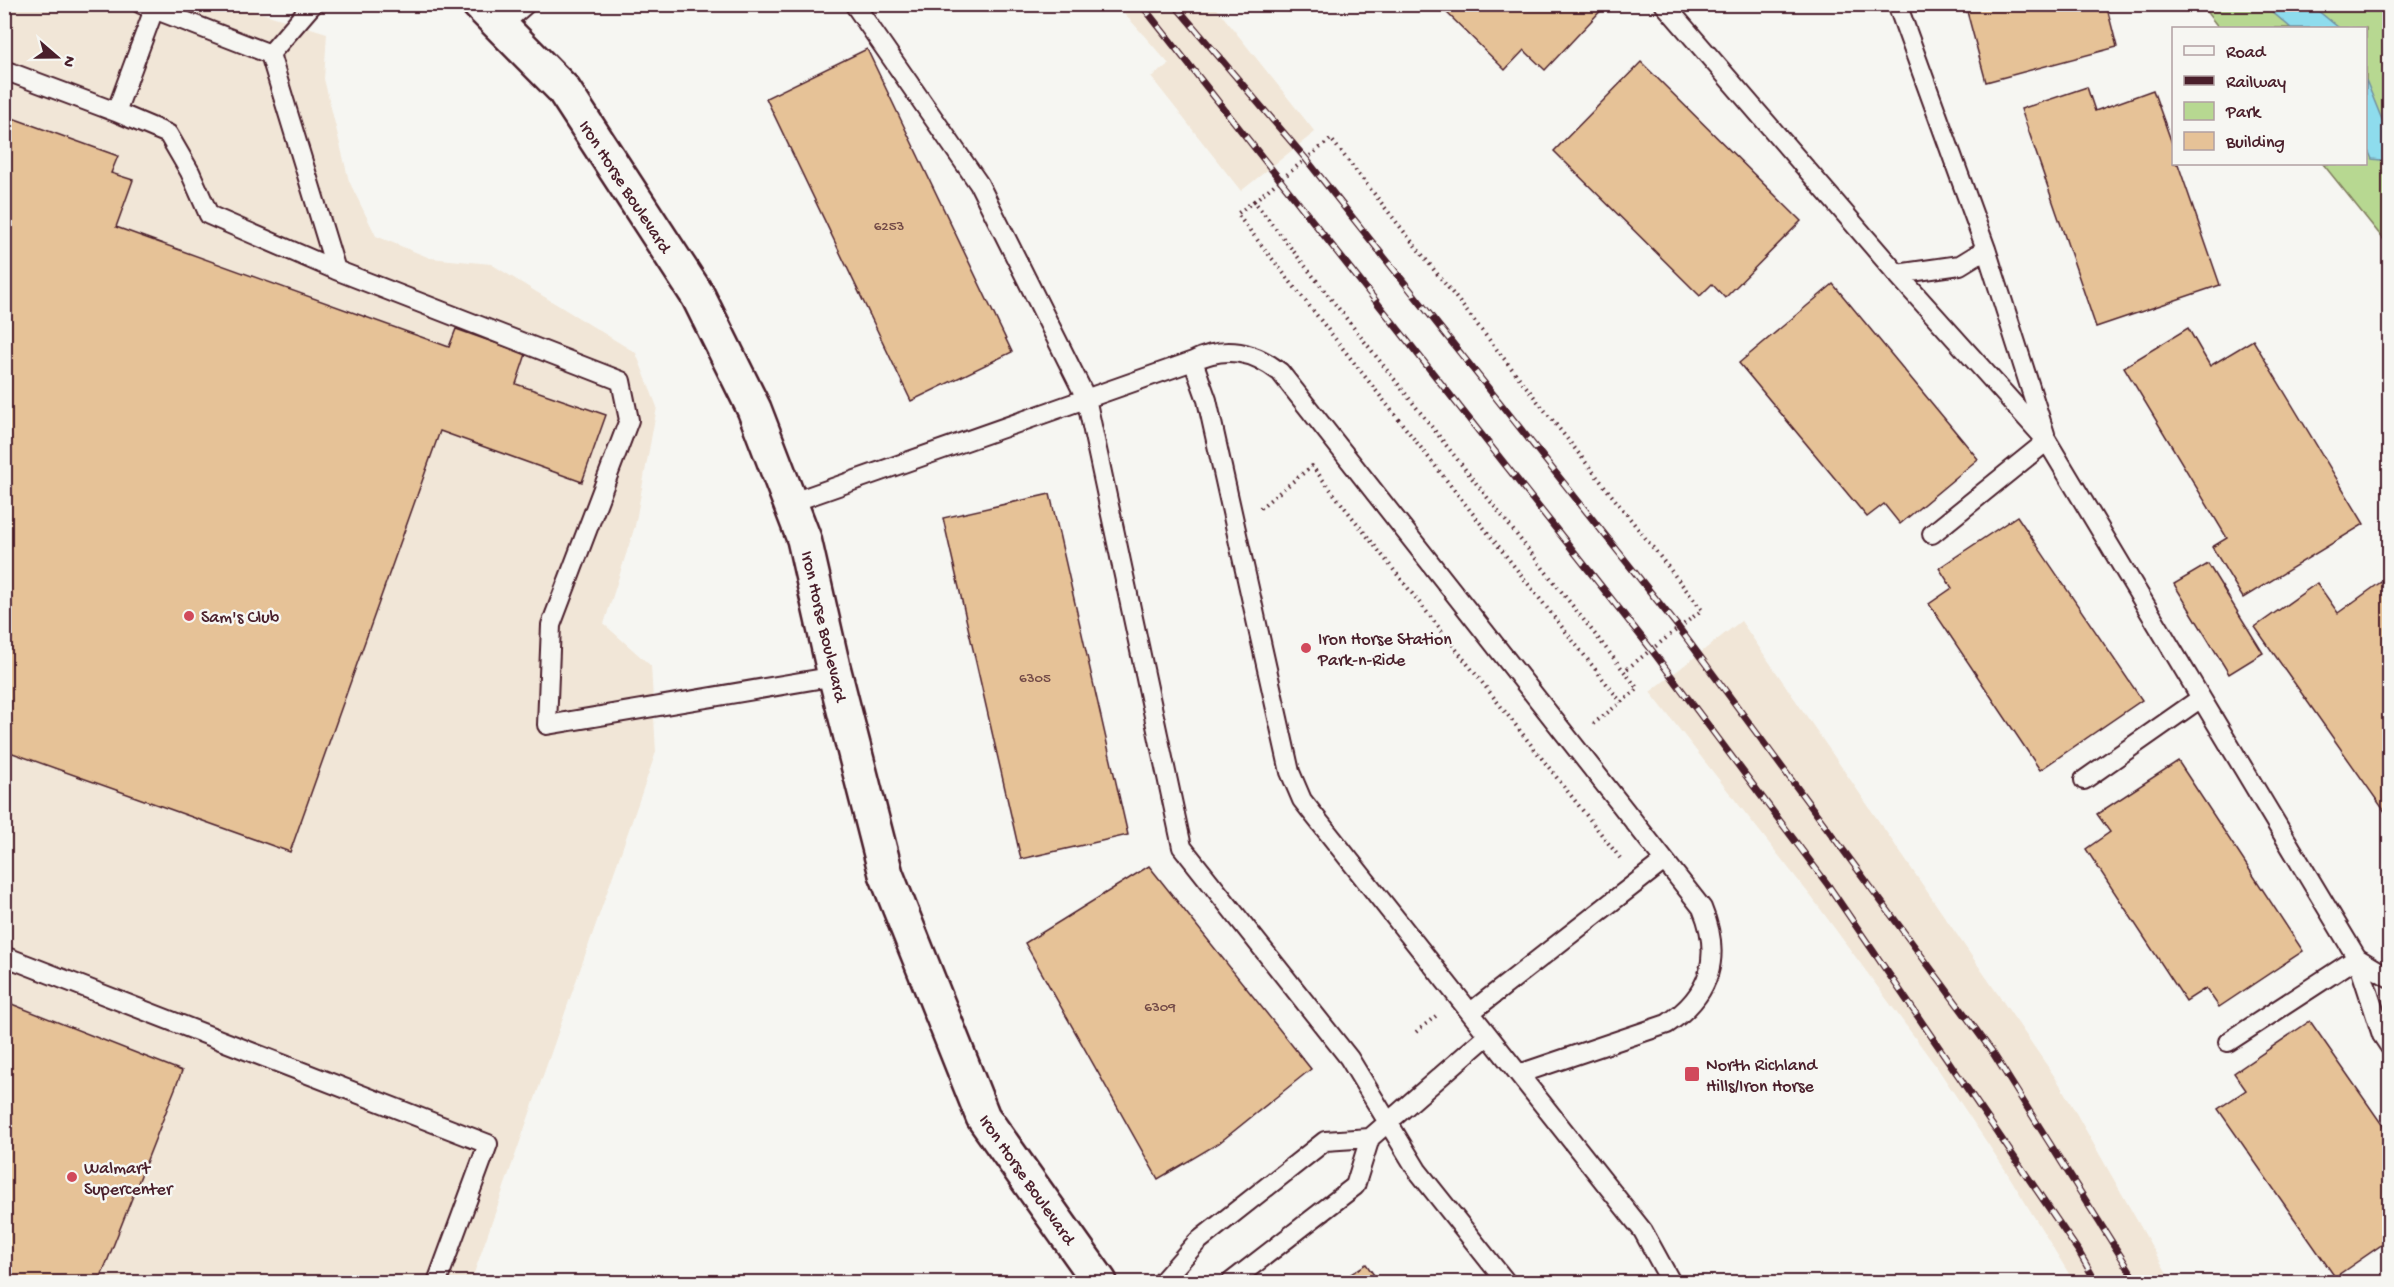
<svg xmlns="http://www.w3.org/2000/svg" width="2394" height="1287" font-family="'Gochi Hand',sans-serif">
<rect width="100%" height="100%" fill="#f6f6f2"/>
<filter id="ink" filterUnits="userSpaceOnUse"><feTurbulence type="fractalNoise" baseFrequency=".0167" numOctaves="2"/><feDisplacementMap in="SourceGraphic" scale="12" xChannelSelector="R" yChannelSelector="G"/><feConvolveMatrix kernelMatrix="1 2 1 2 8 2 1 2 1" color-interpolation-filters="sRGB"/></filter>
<g filter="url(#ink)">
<!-- built -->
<path fill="#f1e6d7" d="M5,5H236L327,33L324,79L349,181L376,236L430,258L491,264L636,353L657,407L635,526L604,624L651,666L656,752L471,1282H5Z
M1117,5H1214L1315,132L1241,191L1151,77L1169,64Z
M1741,621L2059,1083L2172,1282H2074L2006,1171L1938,1069L1813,899L1650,692Z"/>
<!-- green -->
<path fill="#b7d891" stroke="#807c5e" stroke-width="1.5" d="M2201,5H2389V246L2323,164H2366V28H2219Z"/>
<!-- water -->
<path fill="#8edced" stroke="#73909f" stroke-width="1.5" d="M2264,5H2311L2339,28H2291Z
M2366,80L2385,127H2389V161L2372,159L2366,146Z"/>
<!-- building -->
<path fill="#e6c297" stroke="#4a1f2b" stroke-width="1.5" d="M1438,4H1607L1545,70L1524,50L1505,70Z
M1965,4H2106L2117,47L1986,82Z
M867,49L1012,352L911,401L766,98Z
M1641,62L1801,221L1725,298L1712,284L1700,296L1554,151Z
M2087,87L2095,111L2153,90L2174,149V164H2178L2220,285L2096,327L2021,109Z
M4,115L118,156L111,173L133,180L116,227L449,347L456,329L526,354L516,384L606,415L582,482L440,431L290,852L4,750Z
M1833,284L1978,459L1900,524L1884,504L1867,517L1739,363Z
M2188,328L2210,366L2253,340L2364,524L2243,598L2212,547L2227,538L2124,367Z
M1050,494L1128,835L1021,859L943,518Z
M2017,516L2142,700L2040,770L1929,604L1952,588L1939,568Z
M2208,564L2263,653L2229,674L2174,584Z
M2381,582L2390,594V819L2255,627L2317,583L2338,613Z
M2178,761L2303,951L2219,1007L2206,988L2186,1001L2086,849L2110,832L2097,814Z
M1149,866L1311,1069L1219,1143L1158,1179L1025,943Z
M4,1001L182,1071L99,1282H4Z
M2310,1021L2390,1136V1239L2335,1277L2218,1109L2246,1090L2234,1073Z
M1366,1264L1379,1282H1339Z"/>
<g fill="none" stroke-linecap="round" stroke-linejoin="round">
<!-- service casing -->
<g stroke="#4a1f2b" stroke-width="22">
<path id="service" d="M141,4L270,54L313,4
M156,4L116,112L168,134L190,172L209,215L336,270
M854,4L979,184L1086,398L1182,847L1349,1058L1417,1170L1506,1282
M1664,4L1897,274L2047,441L2357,958L2382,1035L2390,1047
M1897,4L1986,249L2045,434
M501,26L526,4
M270,54L336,270L621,381L629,420L551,625L547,725L836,676
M4,70L116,112
M1897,274L1960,265L1986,249
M1193,361C1225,345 1253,351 1280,372L1702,908C1722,956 1711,995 1667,1024L1519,1074
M790,503L1193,361L1207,400L1290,772L1302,800L1643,1231L1671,1282
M1932,534L2047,441
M2084,780L2201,698
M4,956L488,1144L437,1282
M1471,1012L1664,861
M2228,1042L2357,958L2390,978
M1162,1282L1197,1242L1325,1141L1370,1138
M1231,1282L1355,1186L1370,1138L1488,1035"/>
</g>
<!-- tertiary casing -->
<g stroke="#4a1f2b" stroke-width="38">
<path id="tertiary" d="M479,4L563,89L698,296L754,409L804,539L833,667L886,874L983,1117L1100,1282"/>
</g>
<!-- path -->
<path stroke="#4a1f2b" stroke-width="4" stroke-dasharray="1.5 4.5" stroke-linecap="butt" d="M1254,201L1237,214L1621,702
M1260,508L1312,466L1620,858
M1593,724L1638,689C1510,526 1382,364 1254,201L1331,139L1702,610L1624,671
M1416,1032L1437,1015"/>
<!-- service -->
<use href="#service" stroke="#f6f6f2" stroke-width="18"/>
<!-- tertiary -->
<use href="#tertiary" stroke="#f6f6f2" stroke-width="33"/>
<!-- rail casing -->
<g stroke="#4a1f2b" stroke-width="7">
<path id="rail" d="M1141,4L1651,649L1828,885L2079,1252L2096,1282
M1174,4L1306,159L1679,628L1991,1050L2137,1282"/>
</g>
<!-- rail -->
<use href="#rail" stroke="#f6f6f2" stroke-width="4.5" stroke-dasharray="14" stroke-linecap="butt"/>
</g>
</g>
<!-- markers -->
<g fill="#d1495b" stroke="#f6f6f2" stroke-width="2">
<circle cx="189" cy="616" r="6"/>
<circle cx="1306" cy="648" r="6"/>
<rect x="1684" y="1066" width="16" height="16" rx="3"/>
<circle cx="72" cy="1177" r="6"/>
</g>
<g text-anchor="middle" stroke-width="5" stroke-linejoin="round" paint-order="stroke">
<!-- number labels -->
<g font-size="15" fill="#714846">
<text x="889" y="230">6253</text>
<text x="1035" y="682">6305</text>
<text x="1160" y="1011">6309</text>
</g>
<!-- street labels -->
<g font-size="18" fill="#4a1f2b" stroke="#f6f6f2">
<text transform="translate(626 186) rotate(57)" y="6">Iron Horse Boulevard</text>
<text transform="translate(825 626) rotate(77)" y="6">Iron Horse Boulevard</text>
<text transform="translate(1028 1179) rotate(55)" y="6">Iron Horse Boulevard</text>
</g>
<!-- poi labels -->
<g font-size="18" fill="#4a1f2b" stroke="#f6f6f2" text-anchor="start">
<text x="201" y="622">Sam's Club</text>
<text x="1318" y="644">Iron Horse Station<tspan x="1318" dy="21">Park-n-Ride</tspan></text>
<text x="1706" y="1070">North Richland<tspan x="1706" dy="21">Hills/Iron Horse</tspan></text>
<text x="84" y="1173">Walmart<tspan x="84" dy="21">Supercenter</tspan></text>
</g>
</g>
<!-- margin -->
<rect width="2394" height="1287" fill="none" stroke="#f6f6f2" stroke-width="24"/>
<rect x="12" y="12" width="2370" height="1263" fill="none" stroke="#4a1f2b" stroke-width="2" filter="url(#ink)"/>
<!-- legend -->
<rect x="2172" y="27" width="195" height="138" fill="#f6f6f2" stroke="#b1a0a2" stroke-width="1.5"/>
<rect x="2184" y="46" width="30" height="9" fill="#f6f6f2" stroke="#b1a0a2" stroke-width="1.5"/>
<text x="2226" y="57" font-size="18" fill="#4a1f2b">Road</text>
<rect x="2184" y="76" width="30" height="9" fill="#4a1f2b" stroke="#b1a0a2" stroke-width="1.5"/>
<text x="2226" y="87" font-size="18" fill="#4a1f2b">Railway</text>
<rect x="2184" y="102" width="30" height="18" fill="#b7d891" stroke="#b1a0a2" stroke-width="1.5"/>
<text x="2226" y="117" font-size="18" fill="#4a1f2b">Park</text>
<rect x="2184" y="132" width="30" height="18" fill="#e6c297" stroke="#b1a0a2" stroke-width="1.5"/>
<text x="2226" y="147" font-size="18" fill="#4a1f2b">Building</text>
<!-- north arrow -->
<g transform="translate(57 57) rotate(110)" stroke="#f6f6f2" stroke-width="4.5" paint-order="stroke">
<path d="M0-4.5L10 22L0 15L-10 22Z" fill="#4a1f2b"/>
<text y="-9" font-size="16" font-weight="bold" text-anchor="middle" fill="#4a1f2b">N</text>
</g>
</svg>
